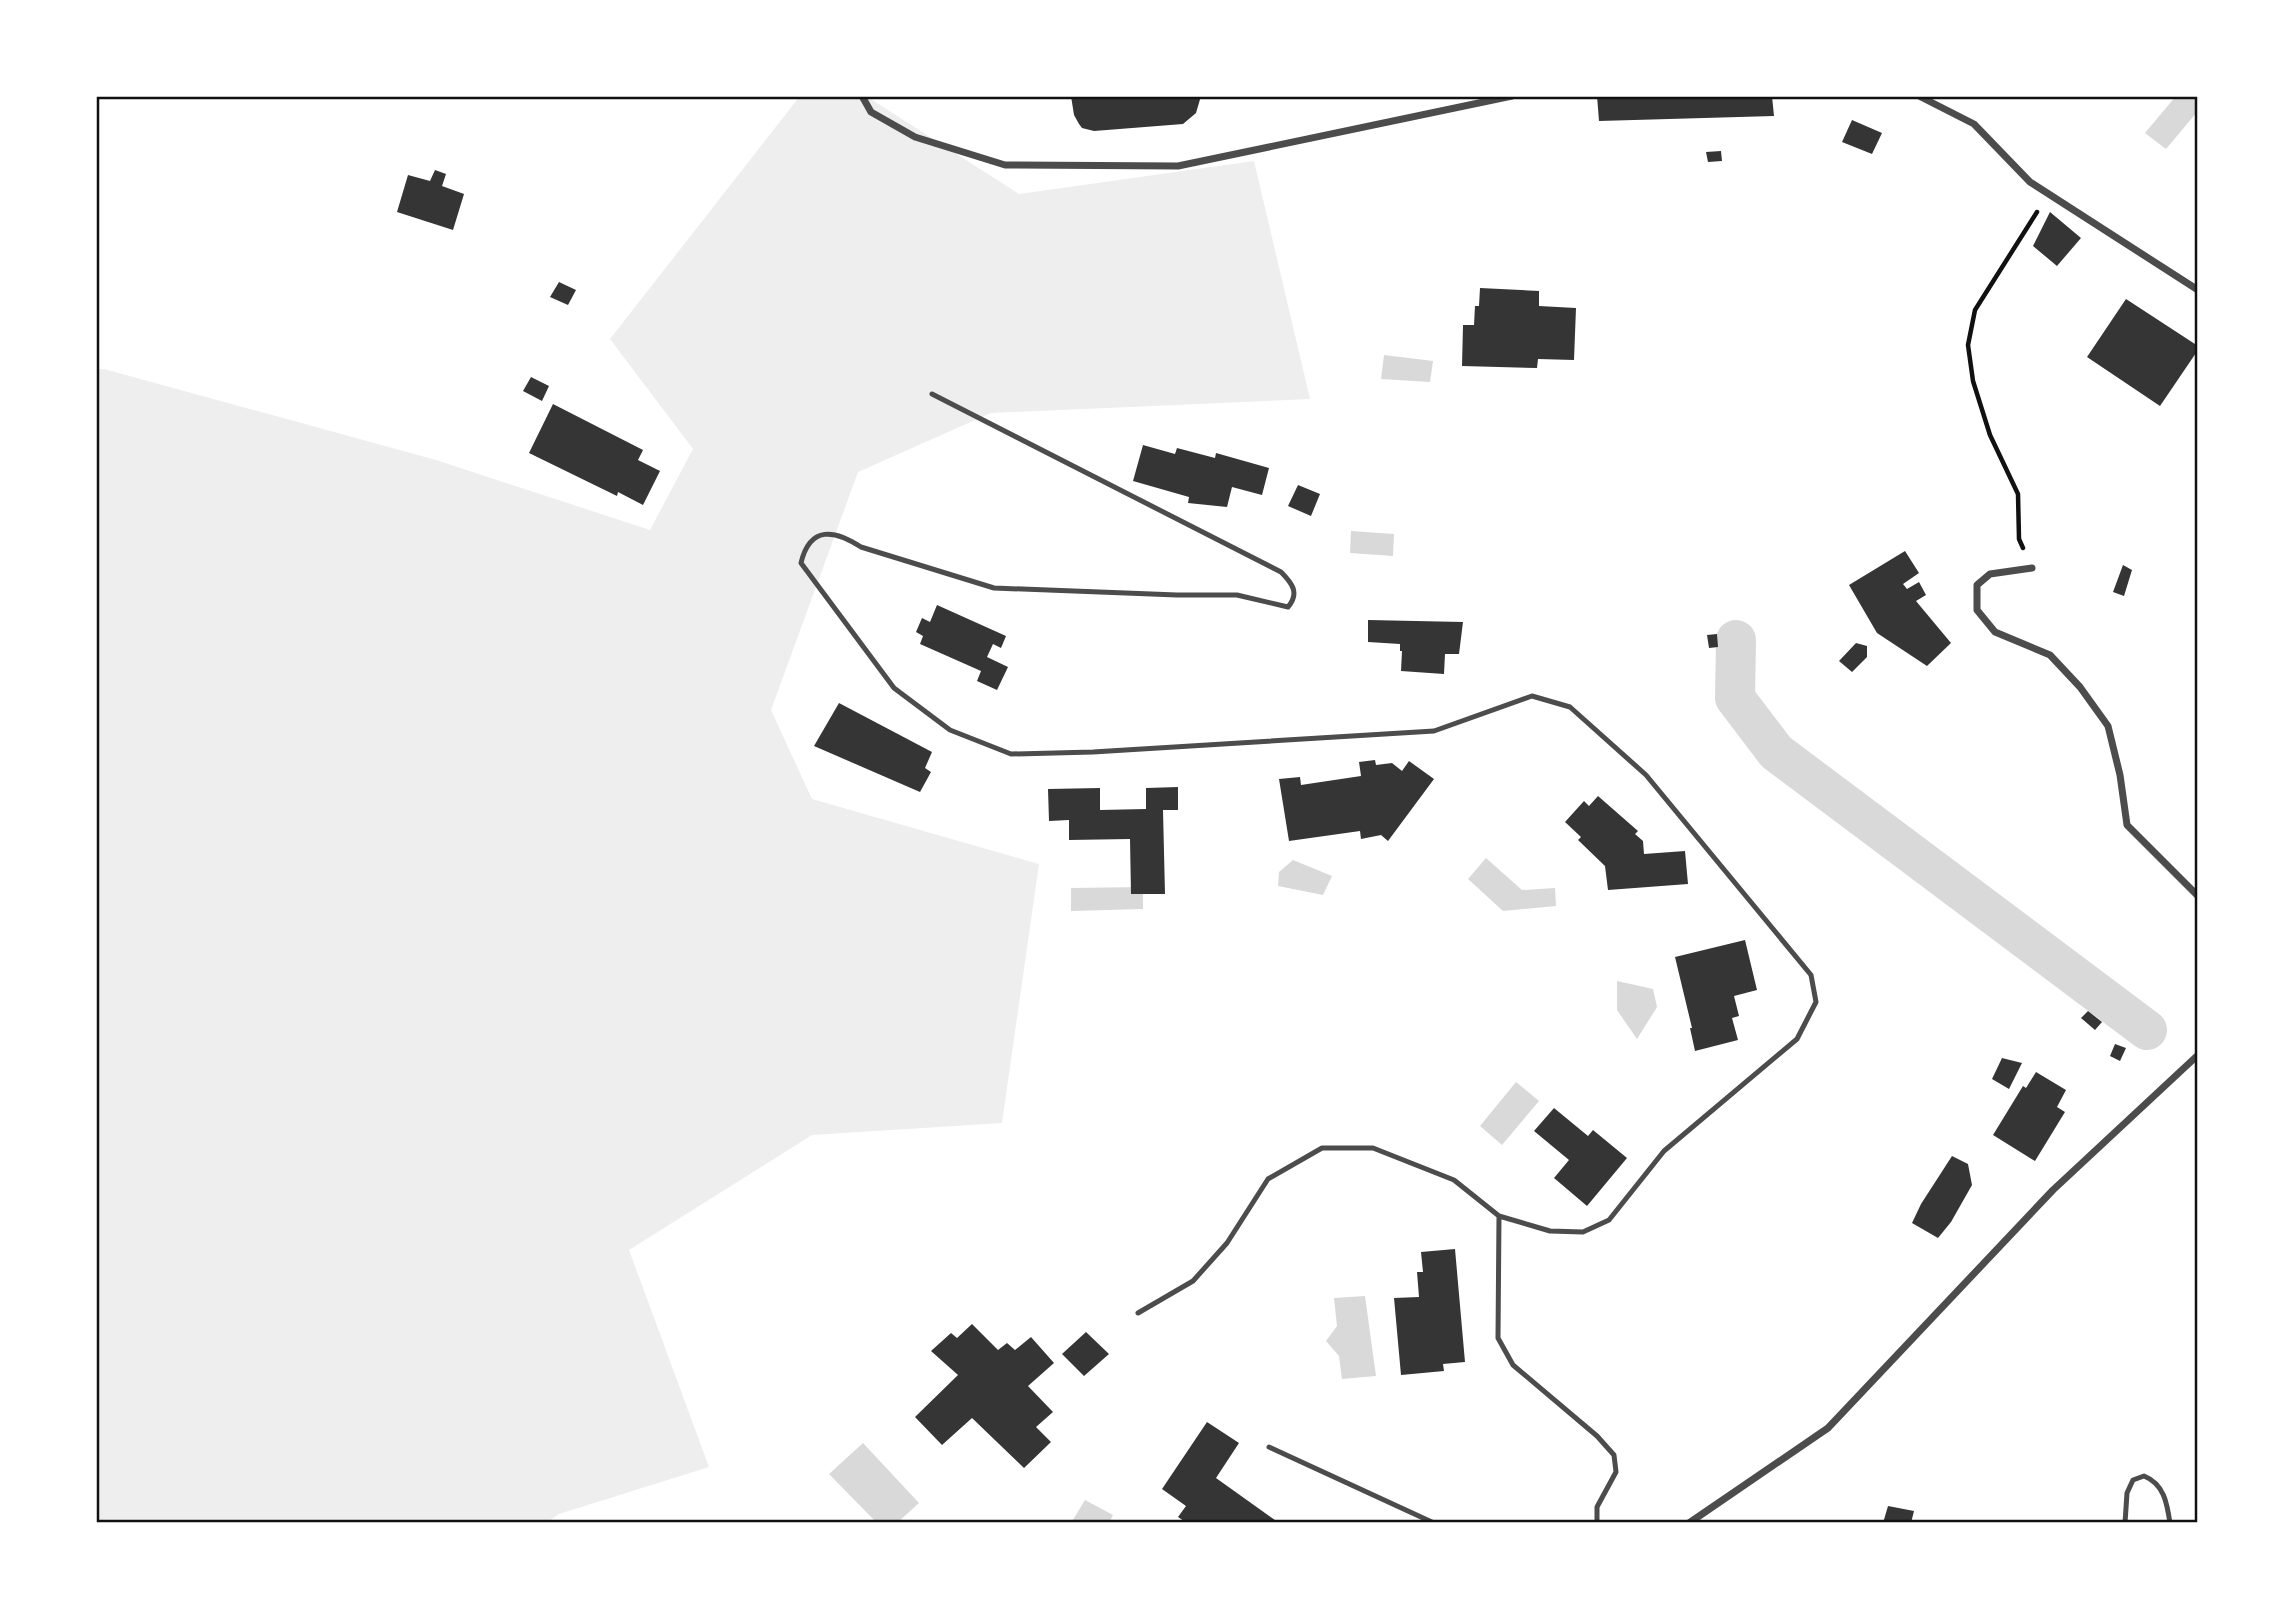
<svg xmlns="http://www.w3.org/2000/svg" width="2294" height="1619" font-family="'Alegreya Sans',sans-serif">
<rect width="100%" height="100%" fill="#fff"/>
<!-- green -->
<path fill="#eee" d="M800,96H866L1019,194L1254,161L1310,399L991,413L858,472L771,710L812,799L1039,864L1002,1123L812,1135L629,1250L709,1467L559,1514L546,1523H96V369H104L436,460L650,530L693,449L610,339Z"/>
<!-- water -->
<path fill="#d9d9d9" d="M2176,96H2198V111L2166,149L2145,133Z
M1384,355L1433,361L1430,382L1381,379Z
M1351,531L1394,534L1393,556L1350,553Z
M1486,858L1522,890L1555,888L1556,906L1503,911L1468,879Z
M1293,860L1332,876L1323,895L1278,886L1279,872Z
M1143,887V909L1071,911V888Z
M1617,981L1653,989L1657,1007L1637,1039L1617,1010Z
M1516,1082L1539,1101L1502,1145L1480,1126Z
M1365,1296L1376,1376L1342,1379L1339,1356L1326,1341L1337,1326L1334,1298Z
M863,1443L919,1503L897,1523H877L829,1474Z
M1085,1500L1113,1515L1109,1523H1071Z"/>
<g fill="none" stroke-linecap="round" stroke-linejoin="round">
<!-- canal -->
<path stroke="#d9d9d9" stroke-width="40" d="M1736,640L1735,698L1776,752L2147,1030"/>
</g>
<!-- building -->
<path fill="#353535" d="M1071,96H1201L1196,113L1183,124L1094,131L1082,128L1079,124L1074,115Z
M1597,96H1772L1774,116L1599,121Z
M1852,120L1882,133L1872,154L1842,142Z
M1721,151L1722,161L1708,162L1706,152Z
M435,170L446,174L442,186L464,194L453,230L397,212L408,175L430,181Z
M2050,212L2081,238L2057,266L2033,246Z
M559,282L576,290L568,305L550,297Z
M1480,288L1539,291V306L1576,308L1574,360L1538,359L1537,368L1462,366L1463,325H1474L1475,306H1479Z
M2126,299L2198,346V350L2160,406L2087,357Z
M531,377L549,386L542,401L523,391Z
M553,404L643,450L638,460L660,471L643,505L618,492L617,496L529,453Z
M1143,445L1175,454L1177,448L1215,458L1216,453L1269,468L1262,495L1232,487L1227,507L1188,503L1189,497L1133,481Z
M1298,485L1320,494L1311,516L1288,506Z
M1905,551L1919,573L1903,584L1907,589L1919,582L1926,595L1916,601L1951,643L1927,666L1877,633L1849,585Z
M2123,565L2132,570L2124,596L2113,592Z
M937,605L1006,636L1001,648L993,644L987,657L1008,667L997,690L977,681L981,671L920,644L923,636L916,632L922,618L930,622Z
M1368,620L1463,622L1459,654H1445L1444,674L1401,671L1402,651H1400V644L1368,642Z
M1717,634L1718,647L1709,648L1707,635Z
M1856,643L1867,646V657L1852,672L1839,661Z
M839,703L932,752L925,768L931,772L920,792L814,746Z
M1375,760L1376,765L1392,763L1402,771L1409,761L1434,779L1388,841L1381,835L1361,839L1360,831L1289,841L1279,779L1300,777L1301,785L1361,776L1359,762Z
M1178,787V810H1163L1165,894H1131L1130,839L1069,840V820L1049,821L1048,789L1100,788V810L1146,809V788Z
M1598,796L1638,831L1635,834L1643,841L1644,854L1685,851L1688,884L1608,890L1605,866L1578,840L1581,837L1565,822L1584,801L1589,806Z
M1745,940L1757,990L1734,996L1739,1016L1732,1018L1738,1040L1695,1051L1690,1028H1692L1675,957Z
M2088,1011L2102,1022L2095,1030L2081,1018Z
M2115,1044L2126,1048L2120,1061L2110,1056Z
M2002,1058L2022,1063L2009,1089L1992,1079Z
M2036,1072L2066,1090L2057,1107L2065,1112L2035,1161L1993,1135L2023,1086L2026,1088Z
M1554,1108L1588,1136L1593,1130L1627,1158L1587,1206L1554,1178L1569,1160L1534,1131Z
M1952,1156L1968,1164L1972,1185L1951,1222L1938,1238L1912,1223L1921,1204Z
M1455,1249L1465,1362L1443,1364L1444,1371L1401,1375L1394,1298L1419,1297L1417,1272H1423L1421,1252Z
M972,1324L998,1350L1007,1343L1015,1350L1031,1337L1054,1363L1028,1386L1053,1412L1036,1427L1051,1442L1024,1468L972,1418L942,1445L915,1417L958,1375L931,1351L951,1333L957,1338Z
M1086,1332L1109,1354L1084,1376L1062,1354Z
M1207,1422L1239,1443L1216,1478L1279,1523H1187L1178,1517L1186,1506L1162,1489Z
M1888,1506L1914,1511L1911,1523H1883Z"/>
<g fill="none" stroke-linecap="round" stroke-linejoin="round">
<!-- path -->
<path stroke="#111" stroke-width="4.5" d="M2023,548L2019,539L2018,494L1990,435L1973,381L1968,345L1975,310L2037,212"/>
<!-- service -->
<path stroke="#4c4c4c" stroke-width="5" d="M932,394L1281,572C1292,583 1300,593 1288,607L1237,595H1177L994,588L861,547C835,530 810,525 801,563L894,688L950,730L1011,754L1093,752L1434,731L1532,696L1570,707L1646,775L1811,975L1816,1002L1797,1039L1664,1151L1609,1220L1583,1232L1550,1231L1499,1216
M1138,1313L1193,1281L1227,1243L1268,1179L1322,1148H1373L1454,1180L1499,1216L1498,1338L1513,1365L1597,1436L1614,1455L1616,1472L1597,1507V1523
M1269,1447L1434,1523
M2125,1523L2127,1493L2133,1480L2144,1476C2164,1484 2167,1503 2170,1523"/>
<!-- minor -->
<path stroke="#4c4c4c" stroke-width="7" d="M862,96L871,112L915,137L1005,165L1178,166L1512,96
M1919,96L1974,124L2030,182L2198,290
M2032,568L1990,574L1977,585V610L1995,632L2050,655L2080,687L2108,726L2120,775L2127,825L2198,896
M1689,1523L1828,1428L2053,1190L2198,1055"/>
</g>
<!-- border -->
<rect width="2294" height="1619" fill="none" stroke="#ffffff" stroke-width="196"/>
<rect x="98" y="98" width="2098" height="1423" fill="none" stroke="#111" stroke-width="2.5"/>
</svg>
